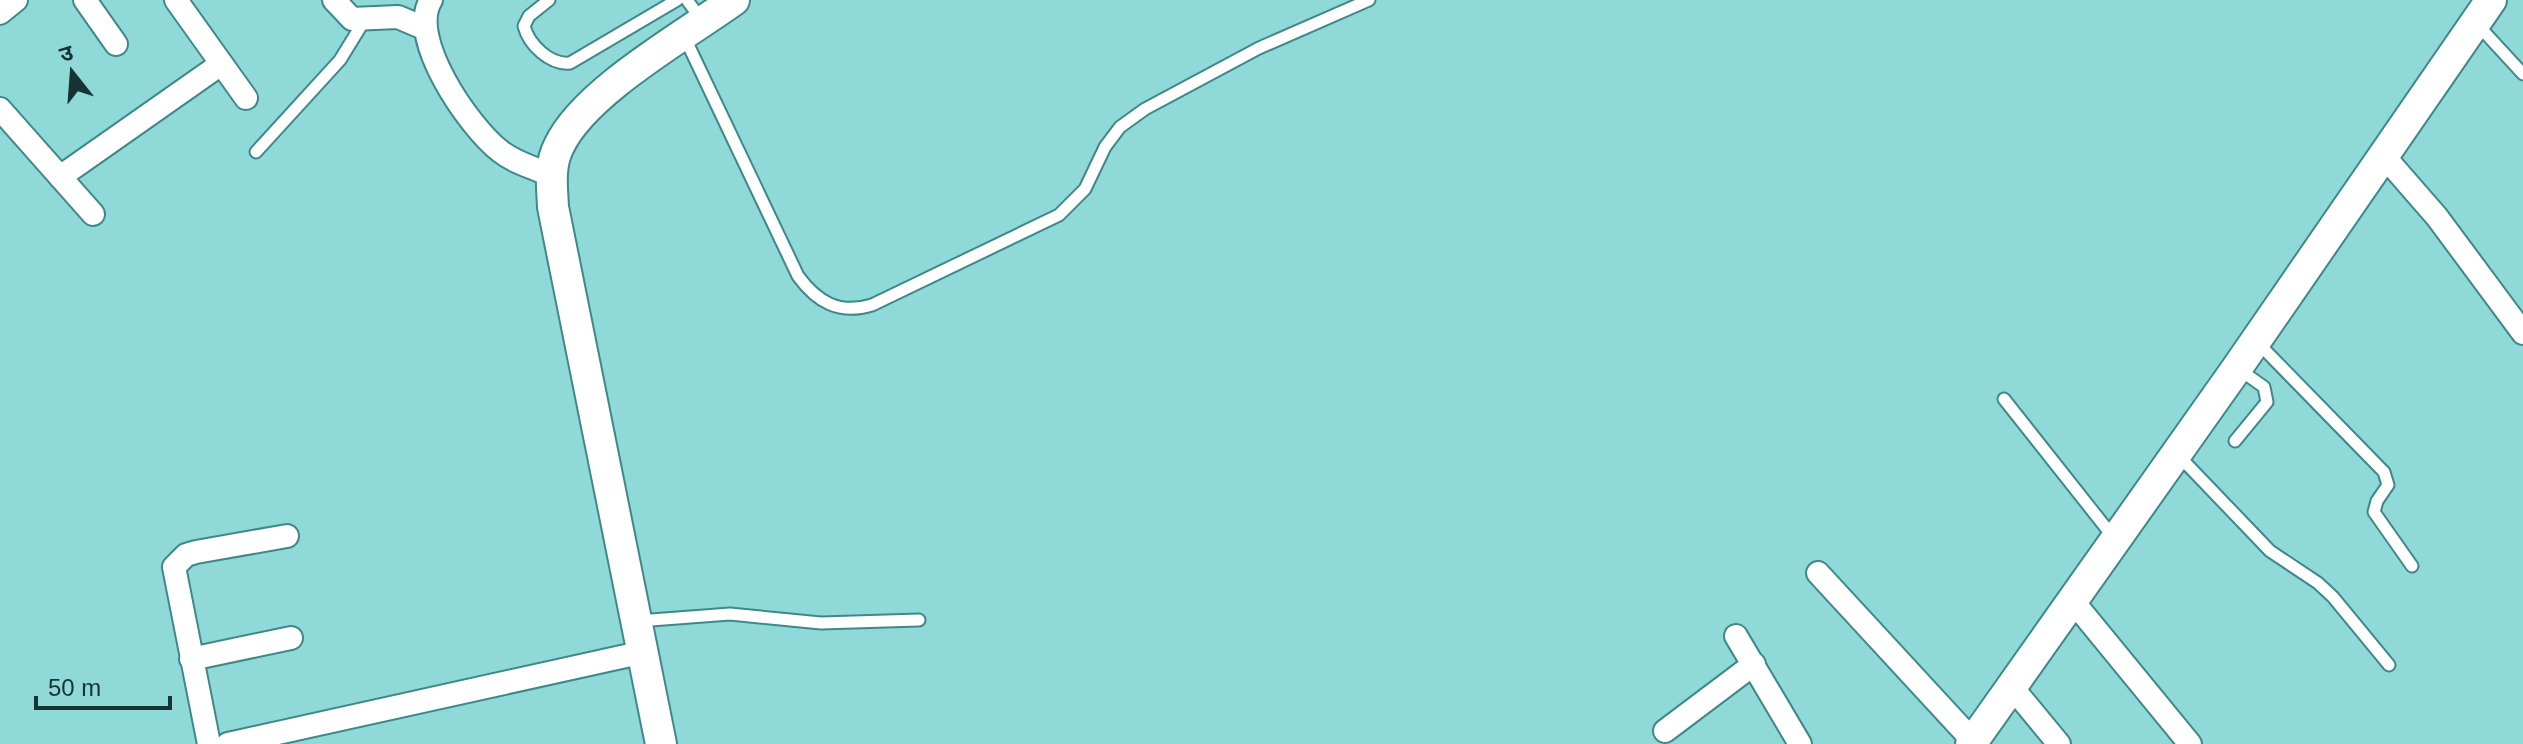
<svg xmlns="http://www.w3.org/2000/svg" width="2523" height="744" font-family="Helvetica,'Noto Sans Devanagari',sans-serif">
<rect width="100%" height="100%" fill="#90d9d9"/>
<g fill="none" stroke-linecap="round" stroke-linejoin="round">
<!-- lane casing -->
<g stroke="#3f8889" stroke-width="15">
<path id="lane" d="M549,0L529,16L524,26C529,45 550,65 570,63L677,0
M687,0L703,22
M2477,24L2523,74
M684,36L798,276C817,302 839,315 872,305L1059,215L1085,189L1105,147L1120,127L1145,109L1259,48L1369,0
M256,152L340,60L364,21
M2258,343L2384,472L2388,485L2377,501L2374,512L2412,566
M2004,399L2114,538
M2235,441L2267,402L2264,387L2240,370
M2178,455L2270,551L2318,583L2333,597L2389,665
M638,621L730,614L821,623L919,620"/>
</g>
<!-- street casing -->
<g stroke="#3f8889" stroke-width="26">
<path id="street" d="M85,0L116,44
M176,0L246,98
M334,0L352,19L398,17L424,28
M431,0C407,38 469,127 500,151C515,163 534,168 551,175
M0,13L16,0
M0,109L93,214
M2383,155L2437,217L2523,333
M60,177L221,64
M1818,573L1973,741
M2072,600L2190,744
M1736,636L1800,744
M191,659L291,638
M2011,686L2059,744
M1665,731L1754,664
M209,744L174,567L186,555L196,552L287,536
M228,744L644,652"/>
</g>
<!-- secondary casing -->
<g stroke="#3f8889" stroke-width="34">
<path id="secondary" d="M661,744L553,207C552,186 549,165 559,146C584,92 684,36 734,0
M1971,744L2237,368L2491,0"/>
</g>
<!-- lane -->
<use href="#lane" stroke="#fff" stroke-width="11"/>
<!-- street -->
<use href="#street" stroke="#fff" stroke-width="22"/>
<!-- secondary -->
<use href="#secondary" stroke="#fff" stroke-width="30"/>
</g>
<!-- north arrow -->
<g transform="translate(72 72) rotate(343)" stroke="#90d9d9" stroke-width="6" paint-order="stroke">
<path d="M0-6L14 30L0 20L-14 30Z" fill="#163434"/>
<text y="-12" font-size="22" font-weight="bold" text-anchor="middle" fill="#163434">उ</text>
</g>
<!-- scale -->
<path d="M36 696v12h134v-12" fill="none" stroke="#163434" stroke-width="4"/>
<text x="48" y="696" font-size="24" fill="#163434" stroke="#90d9d9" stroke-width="6" paint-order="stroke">50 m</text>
</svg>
